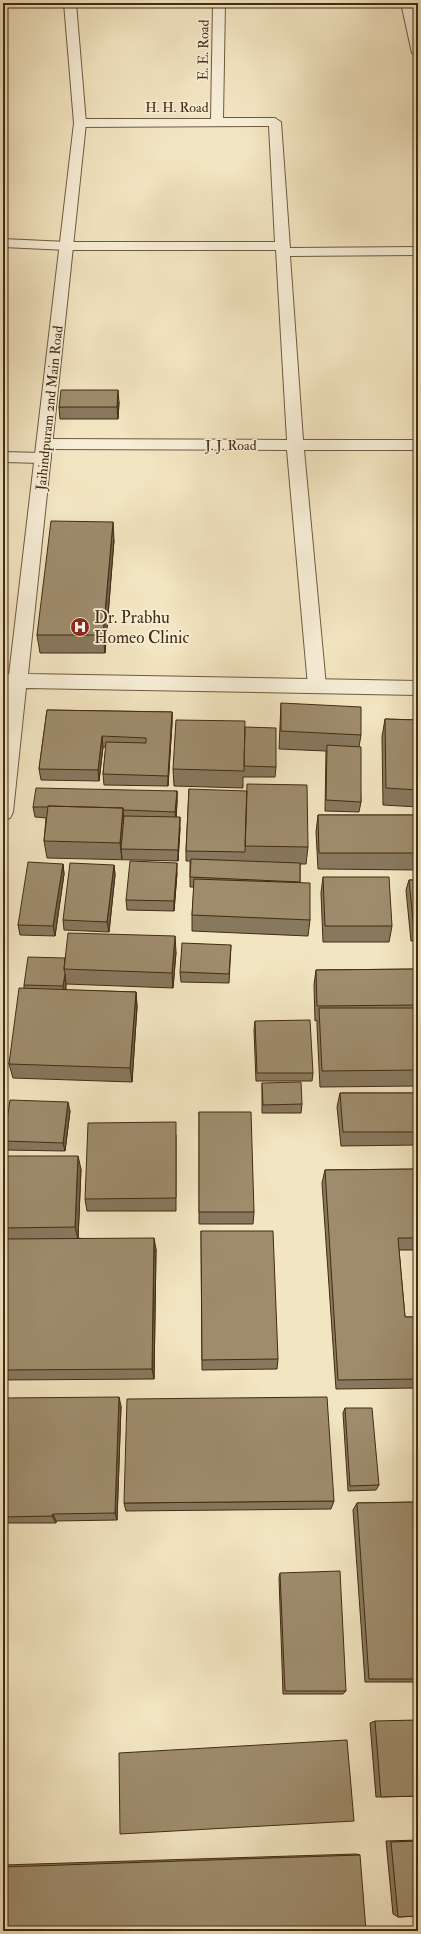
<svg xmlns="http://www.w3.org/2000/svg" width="421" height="1934" font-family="'IM FELL Double Pica',serif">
<rect width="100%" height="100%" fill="#f2e5c1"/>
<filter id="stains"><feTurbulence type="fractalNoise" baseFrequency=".005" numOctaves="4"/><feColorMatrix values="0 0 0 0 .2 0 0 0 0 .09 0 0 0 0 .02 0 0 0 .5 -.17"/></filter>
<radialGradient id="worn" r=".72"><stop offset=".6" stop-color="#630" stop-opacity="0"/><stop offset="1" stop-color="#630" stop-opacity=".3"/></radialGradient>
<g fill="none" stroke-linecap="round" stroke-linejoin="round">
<!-- minor casing -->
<g stroke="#6f5a3e" stroke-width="2">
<path id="minor" d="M213,3H225L223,118H275L281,122L290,248L418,247V255L290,256L303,440H418V450H304L326,686L324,691L317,693L310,691L308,686L287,450L45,449L39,448L37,444L39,440L45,439L287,440L276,250H67L3,247V239L67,242H275L269,126L80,127L74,123L80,119H211Z
M401,3H413L418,27V57L412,53Z
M3,452L43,453L49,454L51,458L49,462L43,463L3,462Z
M3,674H19L26,676L28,681L26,686L19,688H3Z"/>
</g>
<!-- tertiary casing -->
<g stroke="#6f5a3e" stroke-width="2">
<path id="tertiary" d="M64,3H76L86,123L28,674L418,681V695L26,688L13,812L10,818L3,820V726L74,123Z"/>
</g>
<!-- minor -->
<use href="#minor" fill="#f7eed7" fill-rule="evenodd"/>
<!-- tertiary -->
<use href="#tertiary" fill="#f7eed7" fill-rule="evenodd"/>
</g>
<!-- wall -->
<path fill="#88785e" stroke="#432b12" d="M119,402L118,419H60L59,407Z
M114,540L105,653H40L37,635Z
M281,703L361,735L359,747L361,802L359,812L325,811L326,751L279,749Z
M47,710L172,712V723L168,786L104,785L103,774L106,747H103L99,781L41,780L39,769Z
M385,719L418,720V807L383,805L382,737Z
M245,727L276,767L275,777H243V788L174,786L173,769Z
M189,789L308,847L306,864H300V883L310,920L308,936L192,931V915L194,887H190V861H186V851Z
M177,791V802L176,817L180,828L178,861L47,858L44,841L46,818L35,817L33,807Z
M318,815H418V870L318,869L316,832Z
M63,864L64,874L55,936L20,935L18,925Z
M114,865L115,875L109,932L64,930L63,920Z
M177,873L174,911L127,910L126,900Z
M323,877L392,926L389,942H323L321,893Z
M409,880H418V941H411L406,890Z
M231,945L229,983L181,982L180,972Z
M176,952L173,988L66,984V990L136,992L137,1007L132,1082L13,1078L9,1064L24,988V985L65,958Z
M418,969V1086L320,1087L317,1026V1020L315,1021L314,985L316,970Z
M255,1021L313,1073L312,1081H256L254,1030Z
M262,1083L302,1104L301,1113H262Z
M340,1093H418V1145L341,1146L337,1107Z
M70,1111L65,1151L6,1150L4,1141Z
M199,1112L254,1212L253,1224H199Z
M176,1135V1211H87L85,1199Z
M3,1156L81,1169L78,1238L156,1249L154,1379L3,1380Z
M418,1169V1250H399L405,1317H418V1388L336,1389L322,1183L325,1170Z
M201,1231L278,1359L277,1369L202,1370Z
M3,1398L121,1406L117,1520L56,1521V1523H3Z
M345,1408L379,1485L376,1490L348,1491L343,1413Z
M334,1501L331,1509L126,1511L124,1503Z
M418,1502V1682H365L353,1510L357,1503Z
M280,1573L346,1691L343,1694H283L279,1578Z
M375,1721L418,1796L376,1797L370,1723Z
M418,1840V1916L398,1917L393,1914L386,1841Z
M356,1854L360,1855L3,1931V1865Z"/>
<!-- shaded-wall -->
<path fill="#6f624c" stroke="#432b12" d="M118,390L119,402L118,419L117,407Z
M113,522L114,540L105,653L103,635Z
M172,712V723L168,786V776Z
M102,736L103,747L99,781L98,770Z
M177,791V802L176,822L175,812Z
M123,808L124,825L121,849L122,859L120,843Z
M180,817V828L178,861V850Z
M177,863V873L174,911V901Z
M63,864L64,874L55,936L53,926Z
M114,865L115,875L109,932L107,922Z
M175,936L176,952L173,988L172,973Z
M65,974L66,984L65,996L63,986Z
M136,992L137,1007L132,1082L130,1068Z
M68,1102L70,1111L65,1151L63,1143Z
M78,1156L81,1169L78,1239L75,1227Z
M154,1238L156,1249L154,1379L152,1369Z
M119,1397L121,1406L117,1520L115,1513Z
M53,1514L56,1521V1523L52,1516Z"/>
<!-- building -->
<path fill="#9e8c6d" stroke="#432b12" d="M61,390H118L117,407H59Z
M51,521L113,522L103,635H37Z
M281,703L361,707V735L281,731Z
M47,710L172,712L168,776L103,774L106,742L146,743V738L102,736L98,770L39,769Z
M385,719L418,720V790L386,788Z
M176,720L245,721L244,771L173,769Z
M245,727L276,728V767L244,766Z
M327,745L361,747V802L326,800Z
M247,784L307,785L308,847L245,846Z
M36,788L177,791L175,812L123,810V808L48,806L47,807H33Z
M189,789L247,791L245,852L186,851Z
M48,806L123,808L120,843L44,841Z
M318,815H418V853H319Z
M124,816L180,817L178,850L121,849Z
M191,859L300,863V882L190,877Z
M130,861L177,863L174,901L126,900Z
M28,862L63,864L53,926L18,925Z
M70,863L114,865L107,922L63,920Z
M323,877H389L392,926H325Z
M194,879L310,883V920L192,915Z
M409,880H418V931H414Z
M68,933L175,936L172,973L64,969Z
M182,943L231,945L229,974L180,972Z
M28,957L65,958L64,969L65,974L63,986L24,985Z
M418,969V1005L317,1006L316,970Z
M19,988L136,992L130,1068L9,1064Z
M319,1008H418V1070L322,1071Z
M310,1020L313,1073H257L255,1021Z
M301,1082L302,1104L263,1105L262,1083Z
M340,1093H418V1132H343Z
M10,1100L68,1102L63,1143L4,1141Z
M199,1112H251L254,1212H199Z
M176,1122V1198L85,1199L88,1123Z
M3,1156H78L75,1227L3,1228Z
M418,1169V1238H398L405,1317H418V1379L338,1380L325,1170Z
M201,1231H273L278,1359L202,1360Z
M154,1238L152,1369L3,1370V1239Z
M119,1397L115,1513L53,1514L52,1516L3,1517V1398Z
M327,1397L334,1501L124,1503L127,1399Z
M345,1408H372L379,1485L350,1486Z
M418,1502V1679H369L357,1503Z
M340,1571L346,1691H285L280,1573Z
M418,1720V1796L381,1797L375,1721Z
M347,1740L354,1821L120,1834L119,1753Z
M418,1841V1916L398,1917L391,1842Z
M360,1855L366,1931H3V1867Z"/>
<!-- icons -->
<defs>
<g id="hospital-disc" transform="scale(1)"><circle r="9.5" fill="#8f2418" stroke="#f7eed7"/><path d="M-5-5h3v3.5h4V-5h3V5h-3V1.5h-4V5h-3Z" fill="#fff"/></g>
</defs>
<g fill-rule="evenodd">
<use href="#hospital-disc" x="80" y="627"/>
</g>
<g text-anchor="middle" stroke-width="3.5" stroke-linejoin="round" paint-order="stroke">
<!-- far-street labels -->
<g font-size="14" fill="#432b12" stroke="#f7eed7">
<text transform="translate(203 50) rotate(-89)" y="5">E. E. Road</text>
<text x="177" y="112">H. H. Road</text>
<text transform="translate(49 408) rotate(-84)" y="5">Jaihindpuram 2nd Main Road</text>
<text x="231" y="450">J. J. Road</text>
</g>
<!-- poi labels -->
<g font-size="17" fill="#432b12" stroke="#f7eed7" text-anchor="start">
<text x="94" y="623">Dr. Prabhu<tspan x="94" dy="20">Homeo Clinic</tspan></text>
</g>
</g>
<!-- margin -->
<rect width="421" height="1934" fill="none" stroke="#f2e5c1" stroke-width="16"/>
<rect x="4" y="4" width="413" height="1926" fill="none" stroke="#432b12" stroke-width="2"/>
<rect x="8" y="8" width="405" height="1918" fill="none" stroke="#432b12"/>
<rect width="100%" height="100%" filter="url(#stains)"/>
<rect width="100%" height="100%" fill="url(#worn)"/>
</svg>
